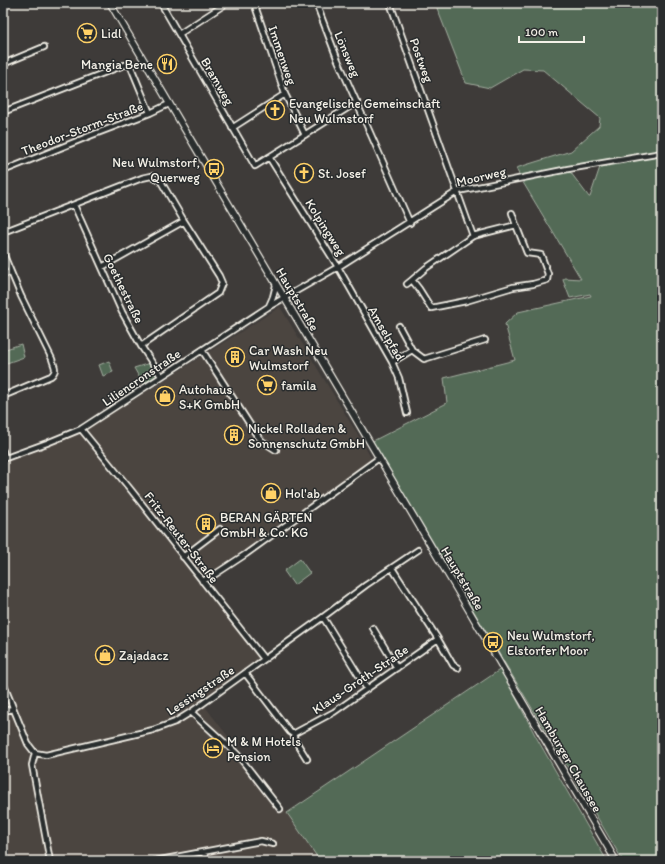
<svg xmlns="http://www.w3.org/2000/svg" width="665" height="864" font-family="Itim,sans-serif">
<rect width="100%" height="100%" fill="#3e3b39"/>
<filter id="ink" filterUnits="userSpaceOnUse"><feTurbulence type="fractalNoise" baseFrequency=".025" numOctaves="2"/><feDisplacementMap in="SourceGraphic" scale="8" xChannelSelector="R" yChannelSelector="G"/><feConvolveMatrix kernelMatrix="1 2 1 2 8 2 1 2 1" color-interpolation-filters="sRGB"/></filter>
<g filter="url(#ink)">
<!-- built -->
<path fill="#4c4541" d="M280,307L364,445L374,464L208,585L266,660L203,704L287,813L320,861H3V461L82,432Z"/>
<!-- green -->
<path fill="#536b57" stroke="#a4aea0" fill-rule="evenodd" d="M435,3H662V861H623L564,761L371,442L447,403L444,378L515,360L505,324L518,312L591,296L590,294L570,298L563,280L564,278L581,279L521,179L516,168L571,151L599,126L600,118L543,70L523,69L490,88L466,83ZM601,164L590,197H589L568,169Z
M21,344L24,357L4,364L3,350Z
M109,361L113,372L103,376L99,365Z
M150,363L157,375L143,384L134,368Z
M300,559L310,573L294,585L284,571Z
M501,669L535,735L607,861H320L287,813Z"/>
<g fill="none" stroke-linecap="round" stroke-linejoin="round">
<!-- minor casing -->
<g stroke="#f4f1e8" stroke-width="8">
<path id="minor" d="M254,3L285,94L305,135
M316,3L337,58L410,223
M390,3L473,236
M3,5L8,3
M163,7L255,166L357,102
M179,34L227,3
M3,64L44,47
M3,112L124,65H129L131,67L150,113
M232,128L285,94
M269,157L338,267L392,362L399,378L407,413
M3,171L92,135L150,113L169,104
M74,205L122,312L141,346L161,376
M512,213L516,225
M516,225L527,253L541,255L548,274L547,280L533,284L513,287L466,301L431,308L419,289L412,280L426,268L473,236Z
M3,232L142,178L151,176L160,180L184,221L219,276L222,283L218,293L141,346
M3,253L21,296L52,359C54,367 58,369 51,376L3,396
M102,267L184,221
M3,275L10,272
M407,284L412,280
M269,306L273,297L276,285
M399,326L412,350
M202,350L256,434L262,441L276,450
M392,362L412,350L424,359L485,340
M81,429L131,490L264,659
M3,451L5,458
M3,459L47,443L81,429L268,307L338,267L458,191L568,169L662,153
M183,557L220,529
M392,568L438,639L453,665L458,668
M202,581L211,577L246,554L379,458
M323,617L367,689
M373,628L397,668
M245,673L290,732L293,734L295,740L307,759
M3,683L28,744L35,753L46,755L153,730L175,722L191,712L323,617L366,585L418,550
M3,711L13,709
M191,712L237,754L280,809
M293,734L334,712L438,639
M35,753L32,765L50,861
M204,852L206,861
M155,861L261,841L273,844"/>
</g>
<!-- major casing -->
<g stroke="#f4f1e8" stroke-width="8">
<path id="major" d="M110,3C278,289 449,574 616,861"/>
</g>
<!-- minor -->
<use href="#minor" stroke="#2a2d2e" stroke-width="4.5"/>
<!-- major -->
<use href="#major" stroke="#2a2d2e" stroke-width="5.5"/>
</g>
</g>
<!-- icons -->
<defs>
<g id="supermarket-ring" transform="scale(1)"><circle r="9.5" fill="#2a2d2e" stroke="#ffd166" stroke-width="1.5"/><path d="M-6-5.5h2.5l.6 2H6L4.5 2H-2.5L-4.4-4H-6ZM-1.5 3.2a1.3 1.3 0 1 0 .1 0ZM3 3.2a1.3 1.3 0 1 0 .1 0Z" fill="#ffd166"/></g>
<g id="restaurant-ring" transform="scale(1)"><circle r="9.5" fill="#2a2d2e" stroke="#ffd166" stroke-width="1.5"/><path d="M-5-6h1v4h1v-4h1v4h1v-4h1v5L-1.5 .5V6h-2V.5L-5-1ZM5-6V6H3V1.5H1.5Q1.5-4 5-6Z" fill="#ffd166"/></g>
<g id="church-ring" transform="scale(1)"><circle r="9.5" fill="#2a2d2e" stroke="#ffd166" stroke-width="1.5"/><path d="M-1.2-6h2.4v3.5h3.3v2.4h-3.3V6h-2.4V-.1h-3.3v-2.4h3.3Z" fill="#ffd166"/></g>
<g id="bus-ring" transform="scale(1)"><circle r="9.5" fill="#2a2d2e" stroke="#ffd166" stroke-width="1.5"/><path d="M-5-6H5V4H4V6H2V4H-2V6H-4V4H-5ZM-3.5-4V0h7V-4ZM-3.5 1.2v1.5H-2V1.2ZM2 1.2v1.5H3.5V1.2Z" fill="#ffd166"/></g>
<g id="building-ring" transform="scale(1)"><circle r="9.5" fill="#2a2d2e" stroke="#ffd166" stroke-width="1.5"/><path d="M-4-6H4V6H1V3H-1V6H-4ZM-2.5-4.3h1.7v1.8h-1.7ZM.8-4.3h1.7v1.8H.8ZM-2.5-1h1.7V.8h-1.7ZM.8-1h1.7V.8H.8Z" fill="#ffd166"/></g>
<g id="shop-ring" transform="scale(1)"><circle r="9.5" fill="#2a2d2e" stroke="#ffd166" stroke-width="1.5"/><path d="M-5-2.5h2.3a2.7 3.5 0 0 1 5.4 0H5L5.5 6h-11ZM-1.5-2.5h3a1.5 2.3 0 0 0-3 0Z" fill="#ffd166"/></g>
<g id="hotel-ring" transform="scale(1)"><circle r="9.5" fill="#2a2d2e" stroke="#ffd166" stroke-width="1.5"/><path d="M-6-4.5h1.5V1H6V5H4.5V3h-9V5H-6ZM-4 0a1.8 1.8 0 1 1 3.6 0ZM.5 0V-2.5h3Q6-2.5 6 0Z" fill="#ffd166"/></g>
</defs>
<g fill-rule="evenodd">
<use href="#supermarket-ring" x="87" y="33"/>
<use href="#restaurant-ring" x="167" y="64"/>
<use href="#church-ring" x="275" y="110"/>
<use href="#bus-ring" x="214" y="169"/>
<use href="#church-ring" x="304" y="173"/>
<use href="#building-ring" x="235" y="357"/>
<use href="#supermarket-ring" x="267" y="385"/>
<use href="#shop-ring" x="165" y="396"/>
<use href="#building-ring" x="234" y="435"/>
<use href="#shop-ring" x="271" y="493"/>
<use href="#building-ring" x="206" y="524"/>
<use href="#bus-ring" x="493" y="642"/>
<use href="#shop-ring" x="105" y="655"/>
<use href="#hotel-ring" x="213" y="748"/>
</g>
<g text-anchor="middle" stroke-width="3" stroke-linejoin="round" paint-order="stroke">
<!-- poi labels -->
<g font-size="13" fill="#f4f1e8" stroke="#2a2d2e" text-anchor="start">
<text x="101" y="38">Lidl</text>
<text x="153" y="69" text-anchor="end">Mangia Bene</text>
<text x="289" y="108">Evangelische Gemeinschaft<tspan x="289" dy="15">Neu Wulmstorf</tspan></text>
<text x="200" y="167" text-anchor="end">Neu Wulmstorf,<tspan x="200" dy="15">Querweg</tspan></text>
<text x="318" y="178">St. Josef</text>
<text x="249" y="355">Car Wash Neu<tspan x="249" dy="15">Wulmstorf</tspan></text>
<text x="281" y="390">famila</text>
<text x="179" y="394">Autohaus<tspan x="179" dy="15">S+K GmbH</tspan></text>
<text x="248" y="433">Nickel Rolladen &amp;<tspan x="248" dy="15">Sonnenschutz GmbH</tspan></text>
<text x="285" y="498">Hol'ab</text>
<text x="220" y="522">BERAN GÄRTEN<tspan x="220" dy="15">GmbH &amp; Co. KG</tspan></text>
<text x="507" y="640">Neu Wulmstorf,<tspan x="507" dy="15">Elstorfer Moor</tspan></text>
<text x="119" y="660">Zajadacz</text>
<text x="227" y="746">M &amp; M Hotels<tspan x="227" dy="15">Pension</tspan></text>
</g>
<!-- street labels -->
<g font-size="13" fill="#f4f1e8" stroke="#2a2d2e">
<text transform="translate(348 54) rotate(67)" y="5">Lönsweg</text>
<text transform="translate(283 55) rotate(71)" y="5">Immenweg</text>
<text transform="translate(422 60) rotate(70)" y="5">Postweg</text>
<text transform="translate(218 81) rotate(60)" y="5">Bramweg</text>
<text transform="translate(82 128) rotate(-21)" y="5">Theodor-Storm-Straße</text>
<text transform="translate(481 176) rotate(-13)" y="5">Moorweg</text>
<text transform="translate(326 227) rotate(58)" y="5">Kolpingweg</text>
<text transform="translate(124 288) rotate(64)" y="5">Goethestraße</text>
<text transform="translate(298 299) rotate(59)" y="5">Hauptstraße</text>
<text transform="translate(387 333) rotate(60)" y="5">Amselpfad</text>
<text transform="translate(141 377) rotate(-34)" y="5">Liliencronstraße</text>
<text transform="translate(182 537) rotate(52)" y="5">Fritz-Reuter-Straße</text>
<text transform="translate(463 578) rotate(59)" y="5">Hauptstraße</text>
<text transform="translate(360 679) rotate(-34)" y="5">Klaus-Groth-Straße</text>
<text transform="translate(200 690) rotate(-34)" y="5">Lessingstraße</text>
<text transform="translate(569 759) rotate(60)" y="5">Hamburger Chaussee</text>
</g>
</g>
<!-- margin -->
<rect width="665" height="864" fill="none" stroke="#2a2d2e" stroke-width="16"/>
<rect x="8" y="8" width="649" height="848" fill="none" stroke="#f4f1e8" stroke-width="1.5" filter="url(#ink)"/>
<!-- scale -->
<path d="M519 36v6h65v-6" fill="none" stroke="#f4f1e8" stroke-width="2"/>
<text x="525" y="36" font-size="12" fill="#f4f1e8" stroke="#2a2d2e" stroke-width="3" paint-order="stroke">100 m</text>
</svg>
